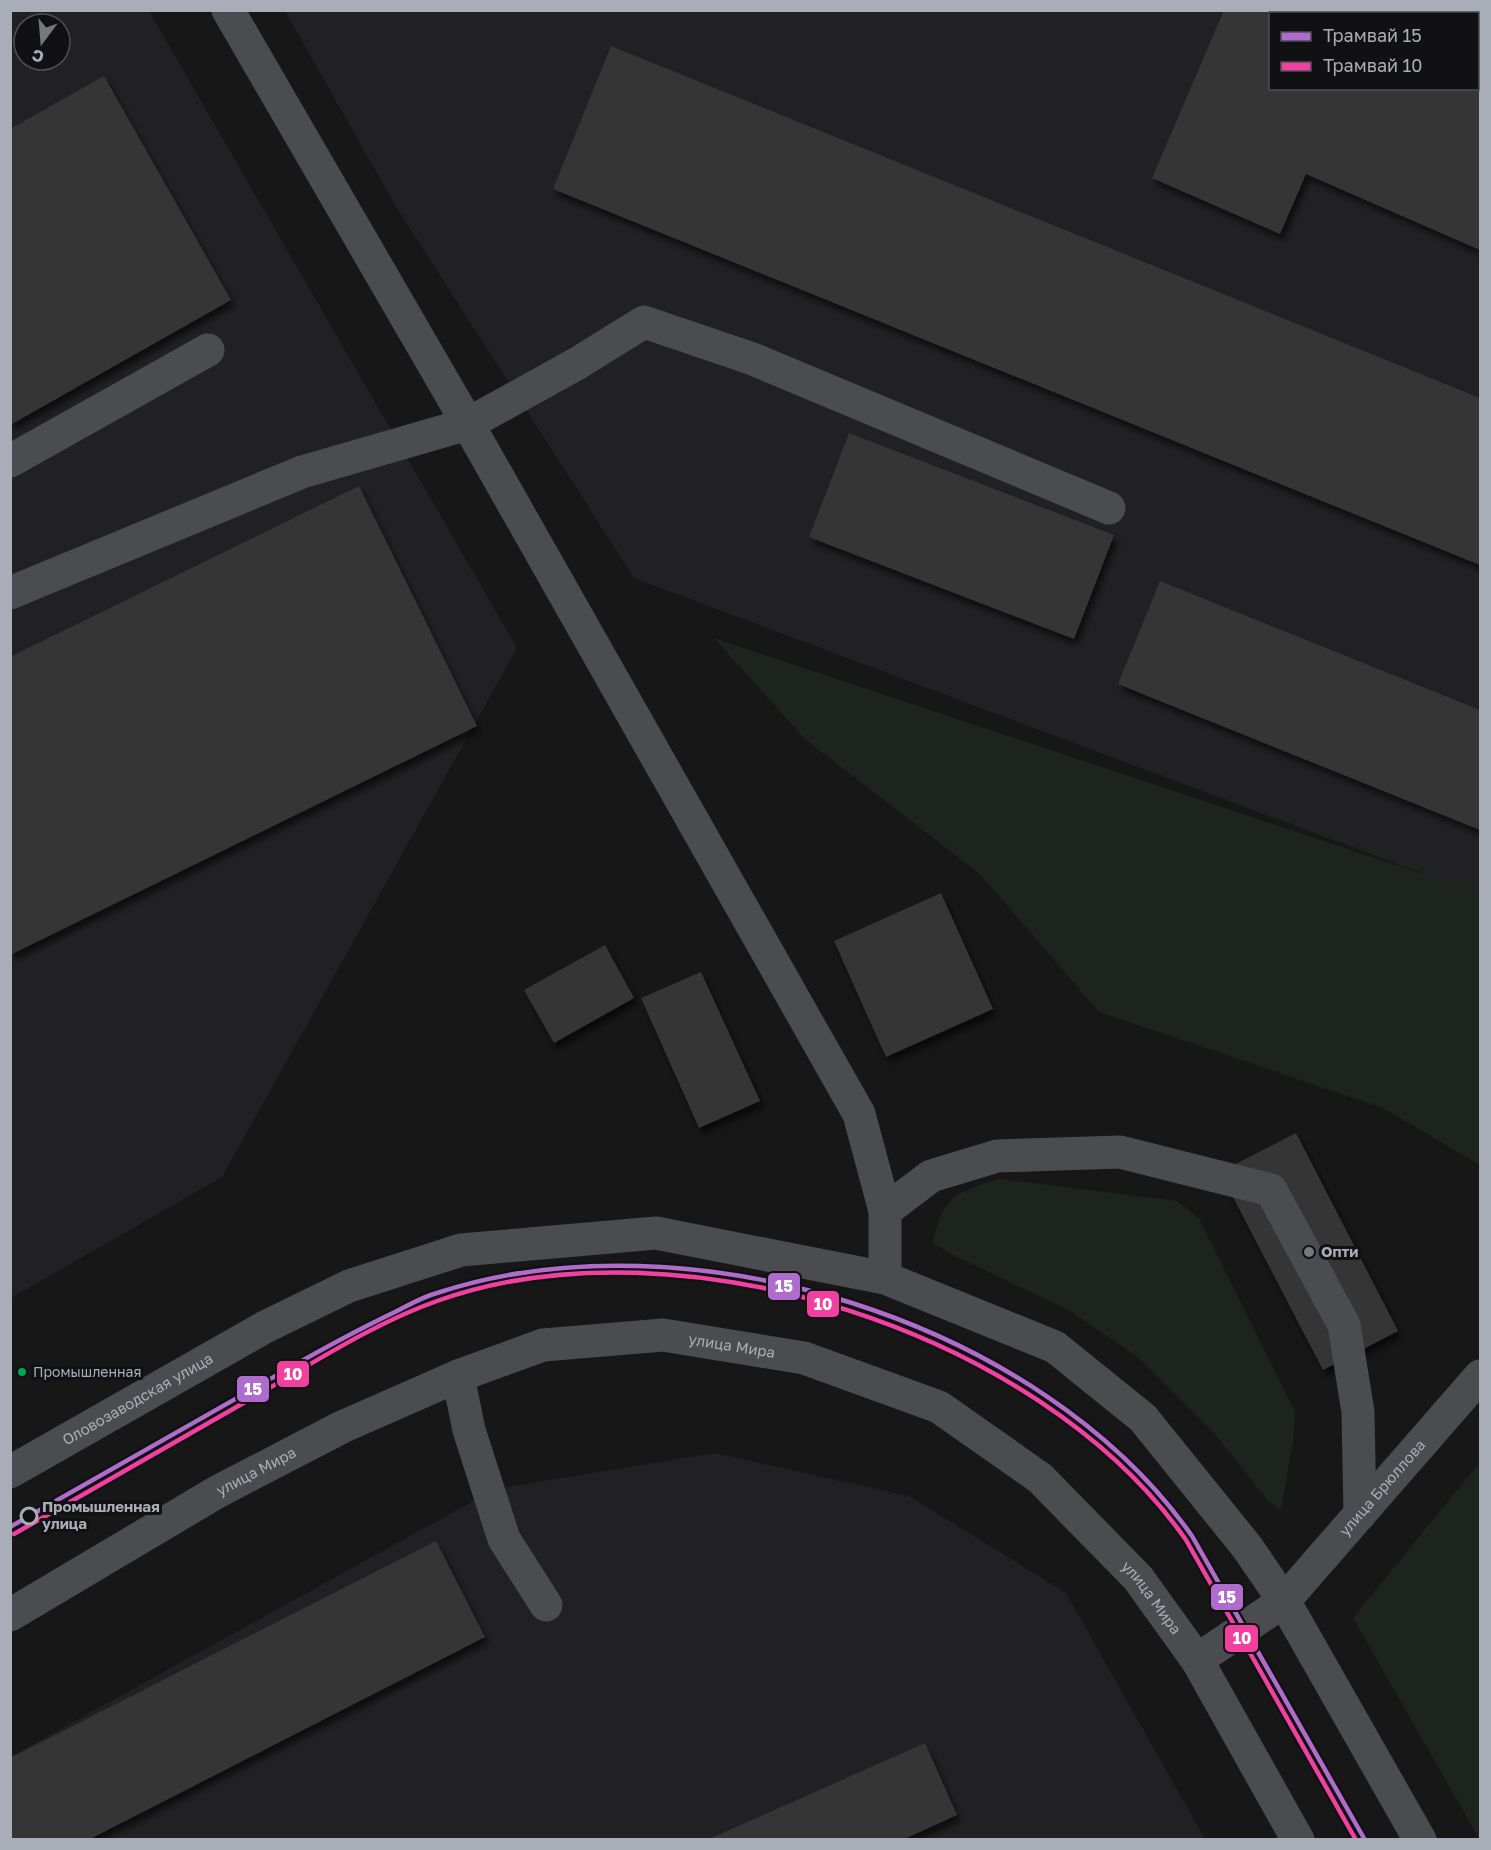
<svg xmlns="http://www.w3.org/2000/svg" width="1491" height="1850" font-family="'Golos Text',sans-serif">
<defs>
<filter id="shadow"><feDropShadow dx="3.5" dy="6" stdDeviation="3" flood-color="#0009"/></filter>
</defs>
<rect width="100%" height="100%" fill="#171717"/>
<!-- built -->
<path fill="#212123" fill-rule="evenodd" d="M11,11H149L517,648L222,1177L11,1298ZM24,24H60V60H24Z
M285,11H1480V895L634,578L395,205ZM1270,14H1478V88H1270Z
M714,1453L909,1496L1066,1593L1205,1839H11L10,1757L495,1489Z"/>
<!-- green -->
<path fill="#1d241e" d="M714,638L1480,893V1165L1383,1108L1099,1012L980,874L806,740Z
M999,1179L1177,1201L1199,1218L1295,1412L1293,1442L1281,1510L1269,1502L1214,1433L1138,1357L1070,1311L949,1253L933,1243C942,1196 957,1192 999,1179Z
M1480,1462V1840L1353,1618Z"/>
<!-- building -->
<path fill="#353536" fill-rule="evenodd" filter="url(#shadow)" d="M1224,10H1480V250L1306,174L1280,234L1152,178ZM1270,14H1478V88H1270Z
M611,46L1480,398V565L553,189Z
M104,76L231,300L10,425V129Z
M849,433L1114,535L1074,639L809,537Z
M359,486L477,726L10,955V657Z
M1160,581L1480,710V830L1118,684Z
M941,893L993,1009L886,1057L834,941Z
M605,945L634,998L554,1043L524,990Z
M701,972L760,1101L699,1128L641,998Z
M1296,1133L1398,1331L1323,1370L1220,1172Z
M436,1541L485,1637L88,1840H10V1758Z
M925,1743L957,1815L902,1840H707Z"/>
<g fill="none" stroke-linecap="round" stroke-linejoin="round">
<!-- minor -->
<g stroke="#4b4c50" stroke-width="33">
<path d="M228,10L468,424L859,1114L885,1211V1278"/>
<path d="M10,461L208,350"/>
<path d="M10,593L302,472L468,424L578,363L644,322L753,359L1109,508"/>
<path d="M885,1211L931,1176L997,1156L1120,1152L1271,1190L1344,1325L1358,1412L1360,1514"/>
<path d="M458,1376L469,1430L504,1539L546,1605"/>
<path id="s1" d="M10,1472L265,1327L349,1286L461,1250L656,1233L885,1278L1055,1347L1143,1418L1247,1547L1284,1601L1420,1840"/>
<path id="s2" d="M10,1615L217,1492L342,1427L458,1376L543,1345L663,1335L804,1358L939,1407L1040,1478L1138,1578L1197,1660L1298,1840"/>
<path id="s3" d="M1197,1660L1284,1601L1480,1376"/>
</g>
<!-- tram-1 casing -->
<g stroke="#111113" stroke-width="9">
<path id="tram-1" d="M10,1527C94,1479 177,1432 260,1385C304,1359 349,1334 395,1312C409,1305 422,1297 437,1293C686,1211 1041,1320 1192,1536L1365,1840"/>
</g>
<!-- tram-2 casing -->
<g stroke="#111113" stroke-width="9">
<path id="tram-2" d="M14,1534C96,1487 179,1440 261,1393C316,1361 377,1322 437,1301C677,1215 1040,1331 1186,1540L1356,1840"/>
</g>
<!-- tram-1 -->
<use href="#tram-1" stroke="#b06ccc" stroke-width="4.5"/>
<!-- tram-2 -->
<use href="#tram-2" stroke="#f240a1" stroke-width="4.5"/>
</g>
<!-- markers -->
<circle fill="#757880" stroke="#111113" stroke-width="2" cx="1309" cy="1252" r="6"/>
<circle fill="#00a651" stroke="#111113" stroke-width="2" cx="22" cy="1372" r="5"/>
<circle fill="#111113" stroke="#a8adb8" stroke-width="3" cx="29" cy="1516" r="8"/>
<g text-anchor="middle" stroke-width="6" stroke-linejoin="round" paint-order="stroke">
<!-- bus labels -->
<g font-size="14" fill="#a8adb8" stroke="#111113" text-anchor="start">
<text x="33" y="1377">Промышленная</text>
</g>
<!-- poi labels -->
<g font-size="15" font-weight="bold" fill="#a8adb8" stroke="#111113" text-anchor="start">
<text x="1321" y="1257">Опти</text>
</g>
<!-- street labels -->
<g font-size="15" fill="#a8adb8" stroke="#111113">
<text dy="5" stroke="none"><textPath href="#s2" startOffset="789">улица Мира</textPath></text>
<text dy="5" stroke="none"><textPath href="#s1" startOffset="147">Оловозаводская улица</textPath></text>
<text dy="5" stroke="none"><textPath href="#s2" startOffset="285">улица Мира</textPath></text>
<text dy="5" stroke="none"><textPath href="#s3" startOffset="255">улица Брюллова</textPath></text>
<text dy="5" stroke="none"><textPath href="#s2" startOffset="1293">улица Мира</textPath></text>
</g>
<!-- stop labels -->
<g font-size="15" font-weight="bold" fill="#a8adb8" stroke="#111113" text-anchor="start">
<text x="42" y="1512">Промышленная<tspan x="42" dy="17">улица</tspan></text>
</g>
</g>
<g stroke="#111113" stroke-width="2">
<rect x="767" y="1272" width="34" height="29" rx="6" fill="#b06ccc"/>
<rect x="806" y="1290" width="34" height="28" rx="6" fill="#f240a1"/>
<rect x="276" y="1360" width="34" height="28" rx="6" fill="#f240a1"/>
<rect x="236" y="1375" width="34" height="28" rx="6" fill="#b06ccc"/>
<rect x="1210" y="1583" width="34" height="28" rx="6" fill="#b06ccc"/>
<rect x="1224" y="1624" width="35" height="29" rx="6" fill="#f240a1"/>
</g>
<g font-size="16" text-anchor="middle" font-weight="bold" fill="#fff">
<text x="784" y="1292">15</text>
<text x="823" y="1310">10</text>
<text x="293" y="1380">10</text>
<text x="253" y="1395">15</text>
<text x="1227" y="1603">15</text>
<text x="1242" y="1644">10</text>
</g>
<!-- border -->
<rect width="1491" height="1850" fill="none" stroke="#a8adb8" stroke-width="24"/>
<!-- legend -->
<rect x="1269" y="12" width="210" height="78" fill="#111113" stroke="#4d4f55" stroke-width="1.5"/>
<rect x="1281" y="32" width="30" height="9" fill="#b06ccc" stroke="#4d4f55" stroke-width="1.5"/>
<text x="1323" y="42" font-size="18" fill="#a8adb8">Трамвай 15</text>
<rect x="1281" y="62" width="30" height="9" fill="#f240a1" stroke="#4d4f55" stroke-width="1.5"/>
<text x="1323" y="72" font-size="18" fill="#a8adb8">Трамвай 10</text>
<!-- north arrow -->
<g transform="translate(42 42) rotate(196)"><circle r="28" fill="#111113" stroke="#4d4f55" stroke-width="1.5"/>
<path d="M0-4.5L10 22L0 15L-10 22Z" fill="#757880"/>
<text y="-9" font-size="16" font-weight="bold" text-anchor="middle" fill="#a8adb8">С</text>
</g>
</svg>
